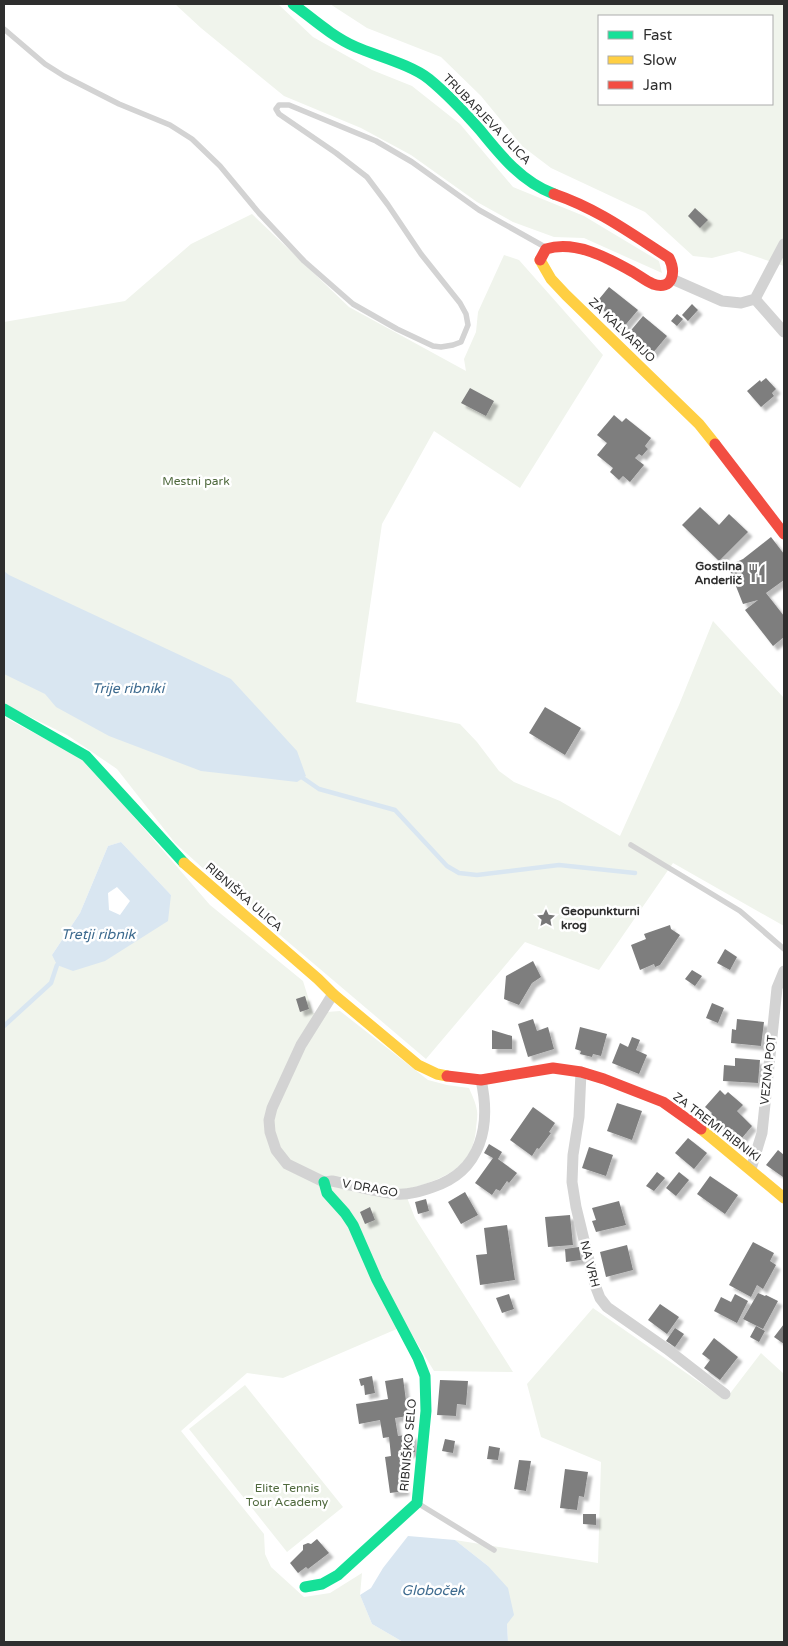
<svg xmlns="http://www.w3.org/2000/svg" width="788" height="1646" font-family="'Varela Round',sans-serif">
<defs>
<filter id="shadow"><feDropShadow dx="4.5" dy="4.5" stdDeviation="1" flood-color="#0004"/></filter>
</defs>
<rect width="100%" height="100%" fill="#fff"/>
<!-- green -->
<path fill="#f0f4ec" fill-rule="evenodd" d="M175,4H278L313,37L372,70L412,86L460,124L513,187L584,216L659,261L662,273L584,238L554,237L513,222L477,202L411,155L361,128L284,96L201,28Z
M330,4H784V266L739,251L712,258L693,256L645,212L551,168L522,146L481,96L441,57L367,28ZM599,16H772V104H599Z
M252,214L349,307L466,371L464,359L476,332L478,312L504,255L519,260L603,355L520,488L434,431L382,524L356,702L460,724L477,742L499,771L514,782L560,801L620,836L679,705L713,621L784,698V926L673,863L599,970L525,942L426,1059L227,890L175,843L117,769L67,735L4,704V322L125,301L191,244Z
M4,717L85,760L210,905L303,981L313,1013L340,1011L428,1080L447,1085L469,1088C472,1095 476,1103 477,1111C478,1117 476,1124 476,1130C472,1171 438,1181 404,1190L415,1218L513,1372L434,1371L406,1325L283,1378L247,1373L181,1431L264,1534L265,1554L271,1567L304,1597L330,1593L362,1573L360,1595L372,1624L403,1642H4ZM121,842L171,895L52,955L80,913L108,846Z
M593,1308L725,1400L761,1353L784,1374V1642H508L507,1624L488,1566L455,1540L598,1563L601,1462L541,1437L527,1384Z
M245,1385L343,1507L287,1552L189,1429Z"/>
<!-- water -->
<path fill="#d9e6f1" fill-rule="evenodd" d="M4,571L9,575L231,679L297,751L306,776L297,782L201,771L109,736L56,707L45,694L4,674Z
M121,842L171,895L168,921L105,961L73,971L57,965L52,955L80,913L108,846ZM117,887L130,901L120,915L109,910L108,893Z
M408,1536L455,1540L488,1566L508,1588L514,1615L507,1624L508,1642H403L372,1624L360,1595L371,1588L383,1568Z"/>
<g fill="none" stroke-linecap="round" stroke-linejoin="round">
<!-- stream -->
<path stroke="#d9e6f1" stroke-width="4.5" d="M303,778L319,789L395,810L447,866L459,873L477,875L559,865L635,873
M4,1026L51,983L57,965"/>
</g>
<!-- building -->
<path fill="#7e7e7e" filter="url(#shadow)" d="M695,208L708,220L700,228L688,216Z
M609,287L638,310L622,329L606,317L608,314L595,304Z
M692,304L698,310L688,321L682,315Z
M677,314L683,319L677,326L671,321Z
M643,316L667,336L652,354L627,335Z
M766,378L776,389L772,393L774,396L761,407L747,391L760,380L761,382Z
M470,388L494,401L486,416L461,403Z
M614,415L622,422L626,418L651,438L645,446L648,449L642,456L639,454L635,458L644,465L630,482L623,476L619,480L610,472L613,468L597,455L607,443L597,435Z
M700,507L719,525L729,514L748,532L719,561L682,525Z
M771,537L784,554V580L766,593L784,616V637L773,646L745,610L758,600L743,604L728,566L743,559Z
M545,707L581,728L565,755L529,733Z
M670,925L671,929L680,935L660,965L655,967L654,964L640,970L631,945L646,939L644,934Z
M725,949L737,957L730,970L717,963Z
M533,961L541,977L532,983L519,1005L504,999L506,976Z
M692,970L702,976L695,986L685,979Z
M305,996L309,1009L300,1012L296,999Z
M712,1003L724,1008L718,1023L706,1018Z
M533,1019L537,1031L548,1027L554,1049L528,1057L518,1024Z
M737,1019L764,1022L761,1046L731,1043L732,1029L736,1030Z
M580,1027L607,1034L601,1056L593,1054L592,1057L580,1054L581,1051L575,1049Z
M492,1030L512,1036V1049H492Z
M632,1037L640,1040L636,1050L647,1055L639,1074L612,1063L620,1043L628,1047Z
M735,1058L760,1060L758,1083L723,1081L724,1065L735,1066Z
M720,1090L725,1095L728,1092L743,1105L737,1111L752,1126L742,1138L732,1129L728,1133L709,1116L712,1113L705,1107Z
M617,1103L642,1111L632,1140L607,1131Z
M533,1107L555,1123L549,1132L551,1133L539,1149L537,1148L532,1156L510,1140Z
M688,1138L707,1153L694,1169L675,1153Z
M489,1144L502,1152L498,1159L517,1173L509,1183L507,1181L500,1191L496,1189L492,1195L475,1183L493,1158L484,1153Z
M589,1147L613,1155L606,1176L582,1168Z
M778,1150L784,1155L783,1177L766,1165Z
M657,1172L665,1178L654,1191L646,1186Z
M679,1172L689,1180L676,1196L666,1188Z
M710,1176L738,1195L725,1214L697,1194Z
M465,1192L478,1215L461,1224L448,1202Z
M426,1199L429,1211L418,1214L415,1202Z
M619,1201L626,1225L596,1232L592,1221L596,1220L592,1208Z
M370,1207L375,1220L365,1224L360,1212Z
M570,1215L573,1245L548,1247L545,1217Z
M507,1225L515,1280L480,1285L476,1255L487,1254L484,1228Z
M753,1242L774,1253L770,1261L776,1265L763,1289L757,1285L751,1297L729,1285Z
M627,1245L633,1270L606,1277L600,1252Z
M579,1247L581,1260L566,1262L565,1249Z
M758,1293L765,1296L766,1295L778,1301L763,1329L743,1319Z
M509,1294L514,1309L502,1313L496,1298Z
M735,1294L748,1301L737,1323L714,1311L721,1297L731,1302Z
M660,1304L679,1317L667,1334L648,1320Z
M784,1324V1344L774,1337Z
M756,1326L765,1331L759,1342L750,1337Z
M675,1328L684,1334L675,1347L666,1341Z
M714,1338L738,1357L720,1380L704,1368L710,1360L702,1354Z
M372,1376L375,1393L365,1395L364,1385L361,1386L359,1379Z
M403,1378L408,1416L395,1418L398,1436L412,1434L415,1452L399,1455L405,1491L390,1493L385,1457L391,1456L389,1437L383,1438L380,1420L359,1424L356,1404L388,1399L385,1381Z
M440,1380L468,1381L466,1405L457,1404L456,1416L437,1415Z
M445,1439L455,1441L453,1453L442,1451Z
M489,1446L500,1448L498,1460L487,1459Z
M519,1460L531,1461L526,1491L514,1489Z
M565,1469L588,1472L584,1497L579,1496L577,1510L560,1508Z
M583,1514H596V1525L583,1524Z
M317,1539L329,1553L308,1569L306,1567L298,1573L290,1563L303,1550V1545L308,1543L311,1544Z"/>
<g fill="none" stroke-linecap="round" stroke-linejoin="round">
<!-- lane -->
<path stroke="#d3d3d3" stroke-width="5.5" d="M4,29L45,64L64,76L119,104L170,125L192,139L220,166L259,213L304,261L353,304L397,329L433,346L441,347L453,345L461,342L468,325L466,314L460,303L421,254L388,205L367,177L336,153L279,114L276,109L279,105H289L376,141L412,162L479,210L545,247
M631,845L740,911L784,949
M419,1504L494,1550"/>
<!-- street -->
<path stroke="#d3d3d3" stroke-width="11" d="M672,279L722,301L741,303L755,299
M755,299L784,244
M755,299L784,332
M333,994L301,1045L272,1108L269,1120L270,1132L276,1150L287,1164L324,1182L332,1181C352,1185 375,1192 396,1194C409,1195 421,1191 433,1187C482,1171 491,1125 481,1080
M581,1072L579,1117L573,1155L572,1182L576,1207L595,1285L600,1298L607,1307L667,1349L725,1394
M751,1169L762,1133L777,988L784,971"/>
<!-- fast -->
<path stroke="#16e098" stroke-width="11" d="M293,4C313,19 333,37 356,47C377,56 412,65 429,79C446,93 465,113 480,130C501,156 522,182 554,194
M4,709L86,756L184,863
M305,1587L322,1584L338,1575L417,1503L426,1411L425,1376L418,1358L377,1280L353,1225L345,1213L327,1193L324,1182"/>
<!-- slow -->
<path stroke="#ffcf43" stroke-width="11" d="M540,260L551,279L566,295L699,424L715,444
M184,863L318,979L333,994L418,1065L437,1074L447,1076
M701,1129L784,1198"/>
<!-- jam -->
<path stroke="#f24e42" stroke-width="11" d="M540,260L546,249C576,240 608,258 633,272C640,276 646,281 653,284C673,291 676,272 669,258C630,233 598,209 554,194
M715,444L784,534
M447,1076L481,1080L553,1068L581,1072L604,1079L663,1102L701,1129"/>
</g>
<!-- icons -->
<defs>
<g id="restaurant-bare" transform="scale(1.5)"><path d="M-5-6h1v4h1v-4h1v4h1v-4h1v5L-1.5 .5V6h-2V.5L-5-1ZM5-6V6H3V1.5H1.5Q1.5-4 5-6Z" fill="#777" stroke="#fff" stroke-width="2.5" paint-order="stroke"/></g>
<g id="sight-bare" transform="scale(1.5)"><path d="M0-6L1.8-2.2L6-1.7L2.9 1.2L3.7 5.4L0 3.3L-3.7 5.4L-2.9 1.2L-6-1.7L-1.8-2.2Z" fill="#777" stroke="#fff" stroke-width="2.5" paint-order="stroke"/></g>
</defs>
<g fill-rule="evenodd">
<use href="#restaurant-bare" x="757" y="573"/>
<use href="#sight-bare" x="546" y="918"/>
</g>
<g text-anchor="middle" stroke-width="5" stroke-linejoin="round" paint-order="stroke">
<!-- street labels -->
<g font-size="12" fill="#2e2e2e" stroke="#fff">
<text transform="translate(487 119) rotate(46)" y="4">TRUBARJEVA ULICA</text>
<text transform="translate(622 330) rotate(44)" y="4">ZA KALVARIJO</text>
<text transform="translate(244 897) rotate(41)" y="4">RIBNIŠKA ULICA</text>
<text transform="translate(768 1070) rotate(-84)" y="4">VEZNA POT</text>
<text transform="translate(717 1127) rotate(37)" y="4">ZA TREMI RIBNIKI</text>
<text transform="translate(370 1188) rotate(10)" y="4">V DRAGO</text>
<text transform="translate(590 1264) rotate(76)" y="4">NA VRH</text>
<text transform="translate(408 1445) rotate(-85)" y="4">RIBNIŠKO SELO</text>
</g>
<!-- park labels -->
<g font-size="12" fill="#4f693d" stroke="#fff">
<text x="196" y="485">Mestni park</text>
<text x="287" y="1492">Elite Tennis<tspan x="287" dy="14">Tour Academy</tspan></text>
</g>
<!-- poi labels -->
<g font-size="12" font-weight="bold" fill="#2e2e2e" stroke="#fff" text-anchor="end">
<text x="742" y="570">Gostilna<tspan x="742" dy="14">Anderlič</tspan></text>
<text x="561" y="915" text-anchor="start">Geopunkturni<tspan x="561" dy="14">krog</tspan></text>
</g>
<!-- water labels -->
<g font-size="14" font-style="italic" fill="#3e6b8f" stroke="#fff">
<text x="128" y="693">Trije ribniki</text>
<text x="98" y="939">Tretji ribnik</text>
<text x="433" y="1595">Globoček</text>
</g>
</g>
<!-- border -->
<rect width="788" height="1646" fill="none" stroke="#2e2e2e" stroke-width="10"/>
<!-- legend -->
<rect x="598" y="15" width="175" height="90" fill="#ffffff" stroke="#ababab"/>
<rect x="608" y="31" width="25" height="8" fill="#16e098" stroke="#ababab"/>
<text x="643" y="40" font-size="15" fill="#2e2e2e">Fast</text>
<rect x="608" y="56" width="25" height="8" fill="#ffcf43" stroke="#ababab"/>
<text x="643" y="65" font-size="15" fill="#2e2e2e">Slow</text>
<rect x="608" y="81" width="25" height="8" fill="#f24e42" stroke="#ababab"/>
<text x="643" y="90" font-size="15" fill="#2e2e2e">Jam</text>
</svg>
